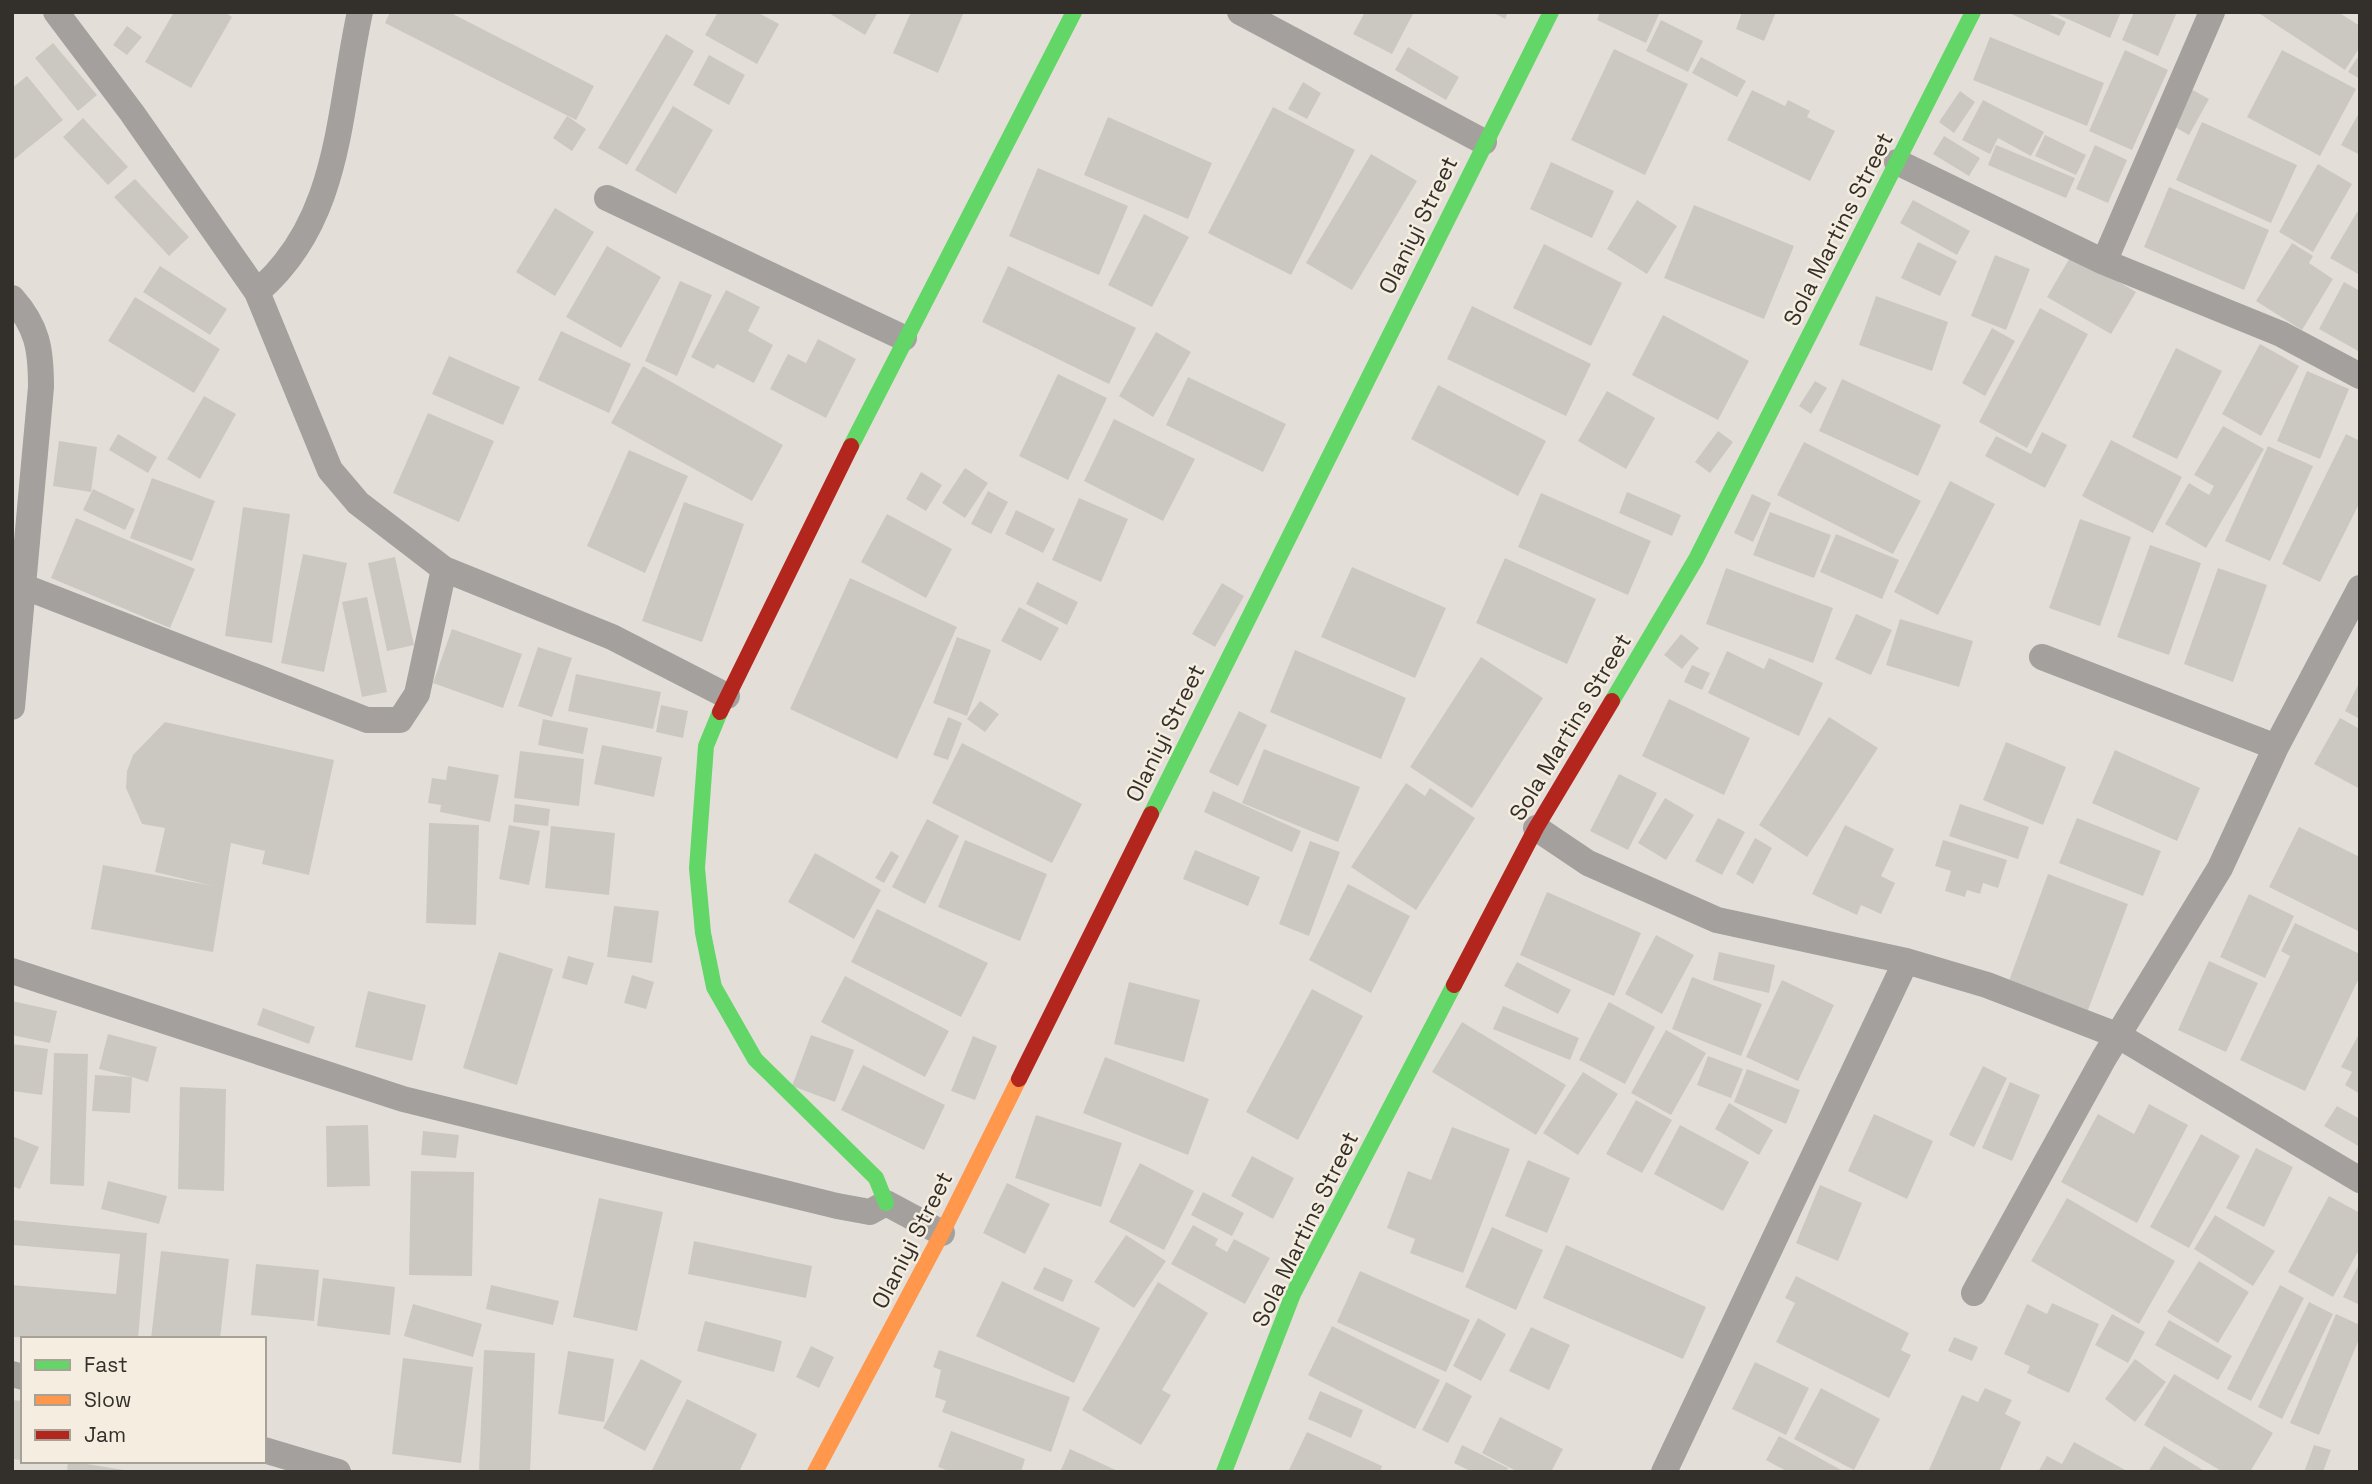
<svg xmlns="http://www.w3.org/2000/svg" width="2372" height="1484" font-family="'Space Grotesk',sans-serif">
<rect width="100%" height="100%" fill="#e3dfd8"/>
<!-- building -->
<path fill="#cbc8c2" d="M174,12H224L232,17L191,88L145,62Z
M390,12H449L594,86L576,120L385,23Z
M718,12H757L779,24L757,64L705,35Z
M827,12H878L865,35Z
M911,12H964L938,73L893,53Z
M1365,12H1414L1392,54L1353,34Z
M1492,12H1508L1505,19Z
M1600,12H1660L1646,43L1597,20Z
M1742,12H1776L1764,41L1736,29Z
M2007,12H2045L2066,22L2059,36Z
M2052,12H2121L2110,38Z
M2134,12H2177L2158,56L2122,40Z
M2257,12H2338L2360,26V47L2345,70Z
M1661,20L1703,41L1688,72L1646,51Z
M127,26L142,37L127,55L113,45Z
M666,34L694,51L627,165L598,148Z
M1990,37L2104,83L2087,126L1973,80Z
M53,43L97,95L78,111L35,58Z
M1408,47L1459,77L1446,100L1395,70Z
M1614,49L1688,84L1645,175L1571,140Z
M2125,50L2168,70L2132,150L2089,131Z
M2282,50L2356,89L2320,156L2247,117Z
M709,55L745,75L729,105L693,85Z
M1701,57L1746,81L1737,97L1692,73Z
M2357,58L2360,60V79L2348,72Z
M27,76L63,120L12,161V88Z
M1303,82L1321,93L1307,119L1288,109Z
M2191,89L2209,99L2189,135L2171,125Z
M1752,90L1785,106L1788,100L1810,111L1807,117L1835,131L1810,181L1727,140Z
M1960,91L1975,102L1954,133L1939,122Z
M1983,100L2044,132L2031,156L1998,138L1990,154L1962,140Z
M673,106L713,130L676,194L635,170Z
M1273,107L1355,150L1291,275L1208,233Z
M2360,111V155L2341,145Z
M567,116L586,129L572,151L553,138Z
M1108,117L1212,163L1188,219L1084,175Z
M83,118L128,167L108,185L63,137Z
M2202,122L2297,165L2271,223L2176,180Z
M2045,135L2086,155L2076,175L2035,156Z
M1944,136L1980,158L1969,176L1933,154Z
M1996,145L2075,178L2066,198L1988,165Z
M2095,145L2127,160L2108,203L2076,189Z
M1371,154L1417,181L1352,290L1306,263Z
M1551,162L1614,191L1592,238L1530,209Z
M2318,164L2352,184L2313,252L2279,232Z
M1038,168L1128,206L1099,275L1009,236Z
M135,179L189,237L169,256L114,197Z
M2169,187L2269,230L2244,290L2144,247Z
M1637,200L1677,226L1647,274L1607,249Z
M1913,200L1970,231L1957,255L1900,223Z
M1694,205L1794,246L1764,319L1664,278Z
M555,208L594,232L555,296L516,272Z
M2357,212L2360,214V275L2330,258Z
M1144,214L1189,237L1152,307L1108,285Z
M1918,242L1957,261L1940,296L1901,278Z
M2292,243L2313,256L2309,263L2333,279L2302,330L2256,301Z
M1544,244L1622,283L1591,346L1513,308Z
M607,246L661,277L621,348L566,317Z
M2072,254L2136,292L2111,334L2047,297Z
M1995,255L2030,269L2006,330L1971,316Z
M160,266L227,309L210,335L143,292Z
M1008,266L1136,328L1109,384L982,322Z
M680,281L712,295L677,376L645,361Z
M2344,282L2360,291V352L2319,329Z
M726,290L760,307L748,331L773,345L754,383L717,364L714,369L691,357Z
M1876,296L1948,322L1932,371L1859,345Z
M135,297L220,349L194,393L108,341Z
M1472,306L1591,364L1566,416L1447,359Z
M2040,308L2088,334L2027,448L1979,422Z
M1663,315L1749,361L1718,420L1632,375Z
M1992,328L2015,341L1985,396L1962,383Z
M561,331L631,364L609,413L538,380Z
M1156,332L1191,352L1153,417L1119,396Z
M818,339L856,359L826,418L770,389L788,354L806,363Z
M2260,344L2299,366L2261,436L2222,414Z
M2176,348L2222,371L2177,459L2132,437Z
M449,356L520,387L503,425L432,394Z
M643,366L783,445L752,501L611,423Z
M2307,371L2349,389L2320,459L2277,441Z
M1058,374L1107,398L1068,480L1019,456Z
M1188,377L1286,424L1263,472L1166,425Z
M1842,379L1941,425L1918,476L1819,431Z
M1815,381L1827,388L1811,414L1799,406Z
M1438,385L1546,441L1518,496L1411,439Z
M1607,391L1655,418L1626,469L1578,441Z
M204,396L236,414L200,479L167,459Z
M428,413L494,441L459,522L393,493Z
M1114,419L1195,459L1163,521L1084,481Z
M2223,426L2264,449L2206,548L2165,524L2189,483L2209,495L2214,486L2194,475Z
M1718,431L1733,442L1710,473L1695,462Z
M2042,432L2067,445L2045,488L1985,456L1996,436L2031,454Z
M118,434L157,457L148,473L109,450Z
M2346,434L2360,441V502L2320,582L2282,564Z
M2111,440L2182,477L2153,533L2082,496Z
M59,441L97,447L91,492L53,486Z
M1804,442L1921,501L1893,554L1777,495Z
M2268,446L2313,466L2270,561L2225,541Z
M629,450L688,476L645,573L587,546Z
M965,468L988,483L965,518L942,503Z
M921,472L942,485L926,511L906,499Z
M152,478L215,501L192,561L130,538Z
M1950,481L1995,504L1938,615L1894,592Z
M93,489L135,509L125,530L83,510Z
M988,491L1008,502L991,534L971,524Z
M1627,492L1681,515L1672,536L1619,513Z
M1541,493L1651,541L1628,595L1518,547Z
M1752,494L1771,503L1753,542L1734,533Z
M1079,498L1128,519L1101,582L1052,560Z
M684,502L744,524L702,642L642,621Z
M243,507L290,514L272,643L225,636Z
M1016,510L1055,529L1043,553L1005,534Z
M1770,512L1831,535L1814,578L1753,555Z
M887,514L952,549L926,598L861,562Z
M76,518L195,569L170,628L51,578Z
M2080,519L2131,537L2100,626L2049,608Z
M1836,534L1899,560L1882,599L1820,572Z
M2150,545L2201,563L2169,655L2117,637Z
M303,554L347,563L324,672L281,663Z
M395,557L414,645L387,651L368,563Z
M1505,558L1596,599L1567,664L1476,623Z
M1352,567L1446,608L1415,678L1321,637Z
M1726,568L1833,608L1813,663L1706,624Z
M2218,568L2267,585L2233,682L2184,664Z
M850,578L957,627L897,759L790,709Z
M1037,582L1078,602L1067,625L1026,604Z
M1222,583L1244,596L1215,647L1192,634Z
M367,597L387,692L362,697L342,602Z
M1019,607L1059,628L1041,661L1001,641Z
M1856,614L1892,630L1871,675L1835,659Z
M1900,619L1973,641L1959,687L1886,665Z
M452,629L522,654L503,708L433,683Z
M1681,634L1699,648L1682,669L1664,655Z
M957,637L991,650L967,716L933,703Z
M538,647L572,658L552,717L518,706Z
M1295,650L1406,698L1381,759L1270,712Z
M1727,651L1764,669L1769,658L1823,683L1799,736L1708,693Z
M1481,657L1543,698L1472,808L1410,767Z
M1692,665L1710,673L1702,690L1684,682Z
M576,674L661,692L653,729L568,711Z
M2360,681V719L2345,711Z
M1669,699L1750,738L1724,795L1642,756Z
M980,701L999,714L985,732L967,719Z
M661,705L688,711L683,738L656,732Z
M1239,711L1267,725L1238,786L1209,772Z
M948,717L962,723L948,760L933,755Z
M1829,717L1878,748L1807,857L1759,825Z
M2340,718L2360,729V789L2314,764Z
M543,719L588,728L583,754L538,745Z
M165,722L334,760L309,875L262,864L265,851L231,843L213,952L91,929L103,865L213,886L155,872L165,828L142,824L126,788L127,771L133,755Z
M2006,742L2066,767L2043,825L1983,800Z
M962,743L1082,804L1052,863L932,803Z
M602,745L662,757L654,797L594,784Z
M1264,749L1360,787L1338,842L1242,803Z
M2115,750L2200,788L2177,841L2092,803Z
M520,751L584,759L579,806L514,798Z
M448,766L499,775L490,822L440,812L441,805L428,803L432,778L446,780Z
M1619,774L1657,793L1628,850L1590,831Z
M1406,783L1425,796L1430,788L1475,818L1416,910L1351,867Z
M1213,791L1301,831L1292,852L1204,812Z
M1665,798L1694,815L1666,860L1638,843Z
M515,804L550,809L548,826L513,822Z
M1960,804L2029,827L2018,859L1949,836Z
M1718,818L1745,832L1722,875L1695,861Z
M2077,818L2161,851L2143,896L2059,863Z
M927,819L959,836L925,904L892,887Z
M429,823L479,825L476,925L426,923Z
M509,825L540,831L529,885L499,879Z
M1845,825L1894,849L1881,876L1895,883L1881,914L1861,905L1857,915L1812,894Z
M551,826L615,833L609,895L545,888Z
M2299,827L2360,857V932L2269,887Z
M1755,838L1772,848L1753,884L1736,874Z
M965,840L1047,874L1020,941L938,907Z
M1943,840L2007,860L1998,888L1983,883L1980,894L1967,890L1965,897L1945,891L1951,871L1935,866Z
M1310,841L1340,852L1309,936L1279,924Z
M1195,850L1260,877L1248,906L1183,879Z
M891,851L899,856L884,883L875,878Z
M815,853L881,890L854,939L788,902Z
M2048,874L2128,904L2088,1010L2009,981Z
M1348,884L1410,916L1371,993L1309,960Z
M1547,892L1641,933L1614,996L1520,955Z
M2249,894L2294,916L2265,978L2220,957Z
M614,906L659,911L652,963L607,957Z
M877,909L988,963L961,1017L851,962Z
M2295,923L2360,954V976L2305,1091L2240,1060L2290,956L2281,951Z
M1656,935L1694,955L1662,1014L1625,994Z
M499,952L553,969L517,1085L463,1068Z
M1719,952L1775,965L1769,993L1713,980Z
M568,956L594,963L587,985L562,978Z
M2209,961L2258,983L2226,1052L2178,1030Z
M1517,962L1571,990L1558,1014L1504,986Z
M632,975L654,982L646,1009L624,1003Z
M845,976L949,1031L925,1077L821,1022Z
M1692,977L1762,1004L1741,1056L1672,1029Z
M1782,980L1834,1005L1798,1081L1746,1057Z
M1129,982L1200,1000L1184,1062L1114,1044Z
M1312,989L1363,1016L1298,1140L1246,1112Z
M368,991L426,1005L412,1061L355,1047Z
M12,1001L57,1011L50,1043L12,1035Z
M1609,1002L1655,1027L1625,1084L1579,1060Z
M1503,1006L1579,1038L1570,1060L1493,1029Z
M263,1008L315,1027L309,1044L257,1025Z
M1462,1022L1566,1085L1536,1135L1432,1072Z
M1666,1030L1706,1053L1671,1115L1631,1093Z
M2360,1032V1094L2345,1085L2352,1072L2341,1067Z
M108,1034L157,1047L148,1082L132,1077L130,1113L92,1111L95,1075L132,1077L99,1069Z
M811,1035L854,1050L835,1102L792,1086Z
M973,1036L997,1046L975,1100L951,1091Z
M12,1044L48,1049L42,1095L12,1091Z
M54,1053L88,1054L84,1186L50,1184Z
M1708,1056L1743,1069L1731,1098L1697,1085Z
M1105,1057L1209,1099L1188,1155L1083,1113Z
M863,1065L945,1105L924,1150L841,1110Z
M1983,1066L2007,1078L1974,1147L1949,1135Z
M1747,1069L1800,1090L1786,1124L1734,1102Z
M1583,1072L1618,1094L1578,1155L1543,1133Z
M2010,1082L2040,1095L2012,1161L1982,1148Z
M180,1087L226,1089L224,1191L178,1189Z
M1636,1100L1672,1120L1642,1173L1606,1154Z
M1729,1103L1773,1130L1759,1155L1715,1129Z
M2149,1104L2188,1125L2137,1223L2061,1182L2098,1114L2134,1134Z
M2337,1106L2360,1119V1147L2324,1126Z
M1874,1114L1933,1141L1907,1199L1848,1171Z
M1036,1115L1122,1143L1101,1207L1015,1178Z
M368,1125L370,1186L327,1187L326,1126Z
M1680,1125L1749,1162L1723,1211L1654,1174Z
M1452,1127L1510,1149L1463,1273L1410,1253L1415,1239L1387,1228L1408,1171L1431,1180Z
M423,1131L459,1135L456,1158L421,1155Z
M2201,1134L2240,1156L2189,1248L2150,1227Z
M12,1136L39,1147L20,1189L12,1186Z
M2256,1148L2293,1167L2264,1227L2226,1208Z
M1252,1156L1294,1178L1273,1219L1231,1196Z
M1528,1160L1570,1178L1547,1233L1505,1216Z
M1140,1163L1194,1191L1164,1250L1109,1222Z
M411,1171L474,1172L472,1276L409,1275Z
M108,1181L167,1196L159,1224L101,1209Z
M1007,1183L1050,1204L1025,1254L983,1233Z
M1820,1185L1862,1203L1838,1261L1796,1243Z
M1203,1192L1244,1213L1232,1236L1191,1215Z
M2329,1196L2360,1213V1248L2333,1297L2288,1272Z
M599,1198L663,1212L637,1331L573,1317Z
M2067,1198L2175,1261L2139,1324L2031,1261Z
M2215,1215L2275,1251L2253,1286L2194,1249Z
M12,1220L147,1233L138,1339L12,1337V1285L116,1294L120,1254L12,1245Z
M1193,1225L1218,1239L1215,1245L1227,1252L1234,1239L1270,1258L1245,1304L1171,1264Z
M1492,1227L1543,1250L1516,1310L1465,1287Z
M1126,1235L1166,1261L1134,1308L1094,1282Z
M694,1241L812,1266L806,1298L688,1274Z
M1566,1245L1706,1307L1683,1359L1543,1298Z
M161,1251L229,1259L220,1339H151Z
M2199,1261L2249,1292L2218,1343L2167,1312Z
M2360,1262V1305L2343,1297Z
M256,1264L319,1270L314,1321L251,1315Z
M1044,1267L1073,1280L1063,1302L1033,1289Z
M1360,1271L1470,1320L1446,1372L1337,1322Z
M1796,1276L1909,1333L1901,1350L1911,1355L1889,1398L1776,1342L1795,1303L1785,1298Z
M323,1278L395,1287L390,1335L317,1326Z
M1002,1281L1100,1328L1074,1383L976,1336Z
M1158,1282L1208,1313L1162,1390L1171,1395L1141,1445L1082,1410Z
M491,1285L559,1301L553,1325L486,1309Z
M2280,1285L2304,1298L2251,1401L2227,1389Z
M2309,1302L2333,1314L2282,1419L2258,1407Z
M2052,1303L2099,1324L2069,1393L2027,1373L2030,1366L2004,1354L2027,1304L2047,1314Z
M413,1304L482,1324L473,1357L404,1336Z
M2112,1314L2145,1332L2128,1363L2095,1345Z
M2336,1314L2360,1325V1337L2319,1435L2290,1423Z
M1478,1318L1506,1334L1481,1381L1453,1366Z
M2169,1320L2232,1356L2218,1380L2155,1345Z
M705,1321L782,1341L774,1372L697,1351Z
M1332,1326L1440,1380L1415,1429L1308,1375Z
M1531,1327L1570,1345L1549,1390L1509,1371Z
M1954,1337L1978,1347L1972,1361L1948,1351Z
M811,1346L834,1357L819,1388L796,1377Z
M484,1350L535,1353L530,1472H479Z
M939,1350L1070,1397L1051,1452L942,1412L946,1401L935,1397L941,1370L933,1367Z
M568,1351L614,1359L604,1422L558,1414Z
M403,1358L473,1367L461,1463L392,1454Z
M641,1359L682,1381L645,1451L603,1428Z
M2135,1359L2166,1382L2135,1422L2105,1399Z
M1755,1362L1809,1388L1786,1435L1732,1409Z
M2174,1374L2273,1433L2250,1472H2223L2144,1425Z
M1446,1382L1472,1396L1448,1443L1422,1430Z
M1821,1388L1880,1419L1854,1470L1794,1439Z
M1985,1388L2012,1400L2005,1414L2021,1422L1999,1472H1928L1962,1395L1978,1402Z
M1320,1391L1363,1410L1351,1438L1308,1419Z
M687,1399L757,1434L739,1472H651Z
M12,1400L23,1401L20,1460L12,1459Z
M1500,1417L1563,1449L1551,1472H1518L1482,1453Z
M951,1431L1025,1459L1021,1472H951L938,1467Z
M1307,1432L1382,1466L1380,1472H1288Z
M1779,1436L1845,1472H1788L1766,1460Z
M2074,1442L2129,1472H2038L2047,1456L2062,1464Z
M1462,1445L1508,1468L1506,1472H1472L1454,1463Z
M2314,1445L2331,1450L2323,1472H2304Z
M2164,1446L2206,1472H2148Z
M1070,1449L1120,1472H1060Z
M68,1461L124,1470V1472H67Z"/>
<g fill="none" stroke-linecap="round" stroke-linejoin="round">
<!-- street -->
<path stroke="#a3a09d" stroke-width="26" d="M56,12L132,113L257,292L330,470L358,503L444,569L612,637L727,696
M1240,12L1484,142
M1897,162L2104,262L2281,334L2360,376
M607,198L904,338
M2104,262L2212,12
M257,292C341,221 338,112 360,12
M12,298C38,327 41,350 41,387L12,707
M25,587L367,720H400L417,694L444,569
M2042,657L2276,747
M1536,828L1588,863L1717,920L1906,961L1987,985L2119,1036L2360,1180
M12,971L403,1099L837,1206L870,1212L886,1203L942,1233
M1974,1293L2104,1058L2220,868L2276,747L2360,588
M12,1374L23,1377
M264,1450L338,1472
M1664,1472L1906,961"/>
<!-- fast -->
<path stroke="#63d668" stroke-width="16" d="M851,446L1074,12
M1612,701L1696,559L1973,12
M720,712L706,746L697,868L703,933L714,987L755,1059L876,1178L886,1203
M1151,814L1551,12
M1224,1472L1293,1294L1454,985"/>
<!-- slow -->
<path stroke="#ff974d" stroke-width="16" d="M815,1472L942,1233L1019,1079"/>
<!-- jam -->
<path stroke="#b3261e" stroke-width="16" d="M720,712L851,446
M1454,985L1536,828L1612,701
M1019,1079L1151,814"/>
</g>
<g text-anchor="middle" stroke-width="5" stroke-linejoin="round" paint-order="stroke">
<!-- street labels -->
<g font-size="23" fill="#33302b" stroke="#f5eee0">
<text transform="translate(1418 225) rotate(-64)" y="8">Olaniyi Street</text>
<text transform="translate(1838 229) rotate(-63)" y="8">Sola Martins Street</text>
<text transform="translate(1570 727) rotate(-59)" y="8">Sola Martins Street</text>
<text transform="translate(1165 733) rotate(-64)" y="8">Olaniyi Street</text>
<text transform="translate(1305 1229) rotate(-64)" y="8">Sola Martins Street</text>
<text transform="translate(912 1240) rotate(-63)" y="8">Olaniyi Street</text>
</g>
</g>
<!-- border -->
<rect width="2372" height="1484" fill="none" stroke="#33302b" stroke-width="28"/>
<!-- legend -->
<rect x="21" y="1337" width="245" height="126" fill="#f5eee0" stroke="#a7a298" stroke-width="2"/>
<rect x="35" y="1360" width="35" height="10" fill="#63d668" stroke="#a7a298" stroke-width="2"/>
<text x="84" y="1372" font-size="21" fill="#33302b">Fast</text>
<rect x="35" y="1395" width="35" height="10" fill="#ff974d" stroke="#a7a298" stroke-width="2"/>
<text x="84" y="1407" font-size="21" fill="#33302b">Slow</text>
<rect x="35" y="1430" width="35" height="10" fill="#b3261e" stroke="#a7a298" stroke-width="2"/>
<text x="84" y="1442" font-size="21" fill="#33302b">Jam</text>
</svg>
